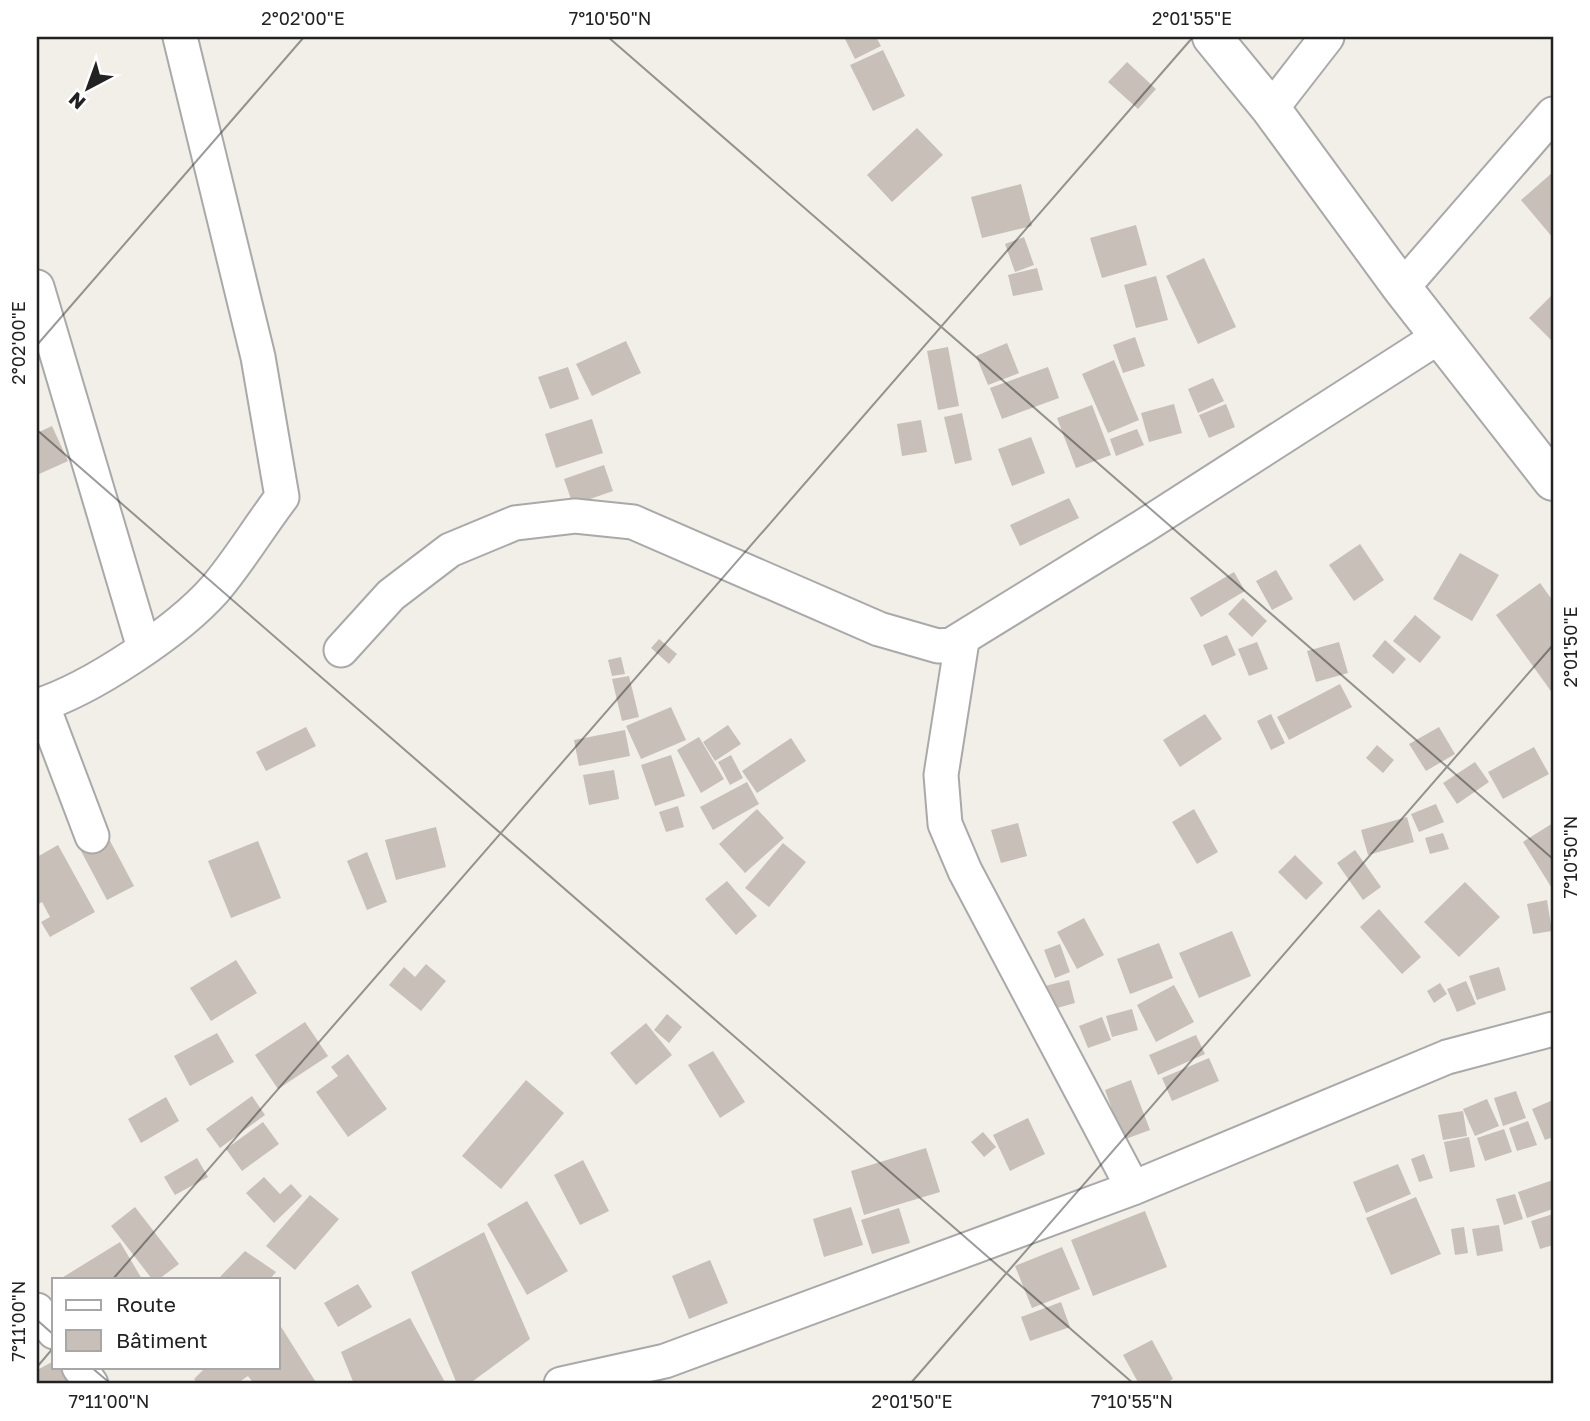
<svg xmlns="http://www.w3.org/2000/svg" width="1590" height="1421" font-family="'Golos Text',sans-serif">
<rect width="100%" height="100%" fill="#f2efe9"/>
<!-- building -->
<path fill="#c7bfb8" d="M844,37H876L881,46L855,59Z
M883,50L905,96L873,111L850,65Z
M1127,62L1156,89L1138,109L1108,82Z
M917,128L943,155L892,202L867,175Z
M1553,172V238L1521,200Z
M1021,184L1032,226L982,238L971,197Z
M1136,225L1147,265L1102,278L1090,238Z
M1024,237L1034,265L1015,272L1005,244Z
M1204,258L1236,327L1198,344L1166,276Z
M1037,268L1043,290L1013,296L1008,275Z
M1156,276L1168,320L1136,328L1124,285Z
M1553,294V342L1529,318Z
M1135,337L1145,366L1123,373L1113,345Z
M626,341L641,373L592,396L576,364Z
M1007,343L1019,373L988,385L976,356Z
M948,347L959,406L938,410L927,351Z
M1114,360L1139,420L1108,433L1082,374Z
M568,367L579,399L550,409L538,377Z
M1048,367L1059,398L1002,419L990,388Z
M1213,378L1224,401L1198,413L1188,389Z
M1174,404L1182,433L1149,442L1141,413Z
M1226,404L1235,427L1209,438L1199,415Z
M1092,405L1111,455L1076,468L1057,418Z
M962,413L972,460L955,464L944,417Z
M592,419L603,453L556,468L545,434Z
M921,420L927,452L902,456L897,424Z
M52,426L68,461L37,475V433Z
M1137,429L1144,445L1116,456L1110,439Z
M1031,437L1045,473L1012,486L998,449Z
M604,465L613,491L573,505L564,479Z
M1069,498L1079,518L1020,546L1010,525Z
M1360,544L1384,580L1354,601L1329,565Z
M1460,553L1499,575L1472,621L1433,599Z
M1276,570L1293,599L1272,610L1256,581Z
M1234,572L1245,591L1201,617L1190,598Z
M1540,583L1553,601V694L1496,615Z
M1243,598L1267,621L1252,637L1228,614Z
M1415,615L1441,637L1420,663L1393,641Z
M1227,635L1236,655L1212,666L1203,645Z
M659,639L677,654L669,664L651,648Z
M1385,640L1406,659L1393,674L1372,656Z
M1257,642L1268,669L1249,676L1238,649Z
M1339,642L1348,673L1316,682L1307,651Z
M621,657L625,674L612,676L608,660Z
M629,676L639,717L622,721L612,679Z
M1340,684L1352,707L1289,740L1277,717Z
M671,707L686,740L641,759L626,726Z
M1205,714L1222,739L1180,767L1163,740Z
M1271,714L1285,743L1271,750L1257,721Z
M728,725L741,744L715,761L703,742Z
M306,727L316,746L266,771L256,752Z
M1439,727L1455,754L1426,771L1409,744Z
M625,730L630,756L579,766L574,740Z
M699,737L724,779L701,793L677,750Z
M791,738L806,761L757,793L742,771Z
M1377,745L1394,760L1383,773L1366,758Z
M1534,747L1549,774L1503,799L1488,772Z
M671,755L685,796L655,806L641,765Z
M731,755L743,778L730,785L718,762Z
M1475,762L1489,782L1457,804L1443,783Z
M614,770L619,799L589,805L583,775Z
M747,782L759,804L713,830L700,807Z
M1436,804L1444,822L1419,832L1411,814Z
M678,806L684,827L666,832L659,812Z
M757,809L784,838L745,873L719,844Z
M1194,809L1218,852L1197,864L1172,822Z
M1407,817L1414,842L1368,855L1361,830Z
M1018,823L1027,856L1001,863L991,830Z
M1553,823V890L1523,842Z
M436,827L446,867L396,880L385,840Z
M1443,833L1449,849L1430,854L1425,838Z
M108,837L134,886L107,900L81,851Z
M258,841L281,898L231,918L208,861Z
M783,843L806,862L769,907L745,888Z
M58,845L95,912L50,937L41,922L50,917L42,902L37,905V857Z
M1355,850L1381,887L1363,900L1337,863Z
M367,852L387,902L367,910L347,861Z
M1295,855L1323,883L1306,900L1278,872Z
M727,881L757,916L736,935L705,899Z
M1465,882L1500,917L1459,957L1424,922Z
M1547,900L1552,931L1533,934L1527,904Z
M1379,909L1421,957L1402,974L1360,927Z
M1084,918L1104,955L1077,969L1057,932Z
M1232,931L1251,976L1199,998L1179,953Z
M1159,943L1173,978L1130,994L1117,959Z
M1060,944L1070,972L1055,978L1044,950Z
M236,960L257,993L211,1021L190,988Z
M426,964L446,981L421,1011L389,985L404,967L415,977Z
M1499,967L1506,990L1477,1000L1469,976Z
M1069,980L1075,1003L1043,1012L1037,988Z
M1466,981L1476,1004L1457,1012L1447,989Z
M1440,983L1447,994L1434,1003L1427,991Z
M1174,985L1194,1022L1156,1042L1137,1005Z
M1132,1009L1138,1030L1112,1037L1106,1016Z
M667,1014L682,1027L669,1043L654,1030Z
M1102,1017L1111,1040L1088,1048L1079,1026Z
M305,1022L328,1056L278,1089L255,1055Z
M646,1023L672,1055L636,1085L610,1053Z
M217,1033L234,1062L190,1086L174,1056Z
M1196,1035L1205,1054L1158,1075L1149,1055Z
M713,1051L745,1102L720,1118L688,1065Z
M348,1054L387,1109L348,1137L316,1092L338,1076L331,1067Z
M1209,1058L1219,1081L1172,1101L1162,1078Z
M526,1080L564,1113L501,1189L462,1156Z
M1131,1080L1150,1130L1123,1140L1105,1090Z
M1516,1091L1526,1118L1503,1126L1494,1098Z
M252,1096L265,1115L220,1148L206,1129Z
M166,1097L179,1121L141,1143L128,1119Z
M1487,1099L1499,1126L1475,1136L1463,1109Z
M1553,1100V1137L1545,1140L1532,1109Z
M1463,1111L1467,1136L1443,1140L1438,1115Z
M1028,1118L1045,1154L1010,1171L993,1135Z
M1528,1121L1537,1145L1517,1151L1509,1128Z
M263,1122L279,1144L242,1171L226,1149Z
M1504,1129L1512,1152L1485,1161L1477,1138Z
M983,1132L996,1147L984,1157L971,1142Z
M1469,1137L1475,1167L1450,1172L1444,1142Z
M926,1148L940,1192L864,1215L851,1171Z
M1424,1154L1433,1178L1419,1182L1411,1159Z
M197,1158L208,1177L175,1195L164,1177Z
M583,1160L609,1211L580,1225L554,1175Z
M1398,1164L1411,1194L1366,1213L1353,1182Z
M264,1177L280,1194L291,1184L302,1196L274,1223L246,1193Z
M1553,1180V1209L1527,1218L1518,1192Z
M1515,1194L1523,1219L1504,1225L1496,1199Z
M310,1195L339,1219L295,1270L266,1246Z
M1416,1197L1441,1254L1391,1275L1366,1218Z
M527,1201L568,1271L527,1295L487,1224Z
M135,1207L179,1264L159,1279H152L111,1226Z
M851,1207L863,1245L824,1257L813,1219Z
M899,1208L910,1243L872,1254L861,1220Z
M1145,1211L1167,1267L1093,1296L1071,1240Z
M1553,1214V1245L1540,1249L1531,1221Z
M1499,1225L1503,1251L1477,1256L1472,1229Z
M1464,1227L1468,1253L1455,1255L1451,1229Z
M484,1232L530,1339L469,1384H457L411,1272Z
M120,1242L142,1279H60Z
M1062,1247L1080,1289L1032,1308L1015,1266Z
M245,1251L276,1272L270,1279H218Z
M710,1260L728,1303L689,1319L672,1276Z
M358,1284L372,1307L338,1327L324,1303Z
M1061,1302L1070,1327L1030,1341L1021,1317Z
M410,1318L446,1384H354L341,1352Z
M278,1322L317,1384H254L248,1376L236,1384H198L194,1379L206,1367H278Z
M1152,1340L1173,1379L1164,1384H1139L1123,1355Z
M54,1361V1367H65L74,1384H37V1370Z"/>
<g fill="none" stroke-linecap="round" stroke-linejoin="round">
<!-- minor casing -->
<g stroke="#a9a9a9" stroke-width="37">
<path id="minor" d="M1271,109L1327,37
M37,287L144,648
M1402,288L1553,114
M962,641L941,775L945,824L965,871L1133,1188
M341,650L391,595L450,550L515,523L575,516L633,522L879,629L938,646L951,645L1144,526L1440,336
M42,704L92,836
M37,706C91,689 178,631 215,589C239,561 259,527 282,497L258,357L180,37
M37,1310L54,1332
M79,1367L91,1384
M561,1384L665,1361L1133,1188L1447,1057L1553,1029"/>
</g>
<!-- tertiary casing -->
<g stroke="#a9a9a9" stroke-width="42">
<path id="tertiary" d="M1212,37L1271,109L1402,288L1553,481"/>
</g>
<!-- minor -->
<use href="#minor" stroke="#fff" stroke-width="33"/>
<!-- tertiary -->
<use href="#tertiary" stroke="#fff" stroke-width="38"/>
</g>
<!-- ticks -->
<path fill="none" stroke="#222" stroke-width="2" stroke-opacity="0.45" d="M608,37L1553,859M37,345L304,37M37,430L1134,1384M113,1279L1193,37M37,1320L54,1335M37,1367L54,1347M91,1367L111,1384M910,1384L1553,645"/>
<!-- border -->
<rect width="1590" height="1421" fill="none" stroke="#ffffff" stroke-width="77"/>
<!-- legend -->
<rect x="52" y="1278" width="228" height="91" fill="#ffffff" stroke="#a7a7a7" stroke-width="2"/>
<rect x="66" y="1300" width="35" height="10" fill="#ffffff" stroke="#a7a7a7" stroke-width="2"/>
<text x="116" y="1312" font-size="21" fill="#222222">Route</text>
<rect x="66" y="1330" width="35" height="21" fill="#c7bfb8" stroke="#a7a7a7" stroke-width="2"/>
<text x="116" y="1348" font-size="21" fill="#222222">Bâtiment</text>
<!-- north arrow -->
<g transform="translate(88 88) rotate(221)" stroke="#ffffff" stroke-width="5" paint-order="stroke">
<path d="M0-5L12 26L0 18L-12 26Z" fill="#222222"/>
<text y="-10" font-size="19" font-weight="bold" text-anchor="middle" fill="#222222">N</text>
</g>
<rect x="38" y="38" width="1514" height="1344" fill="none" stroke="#222" stroke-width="2.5"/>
<g font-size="18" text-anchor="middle" fill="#222">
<text x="303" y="25">2°02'00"E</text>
<text x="610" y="25">7°10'50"N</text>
<text x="1192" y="25">2°01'55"E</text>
<text transform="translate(19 343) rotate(-90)" y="6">2°02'00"E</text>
<text transform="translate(1571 647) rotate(-90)" y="6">2°01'50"E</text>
<text transform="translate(1571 857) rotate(-90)" y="6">7°10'50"N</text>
<text transform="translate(19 1321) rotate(-90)" y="6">7°11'00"N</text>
<text x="109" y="1408">7°11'00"N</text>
<text x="912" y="1408">2°01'50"E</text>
<text x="1132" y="1408">7°10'55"N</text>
</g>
</svg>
